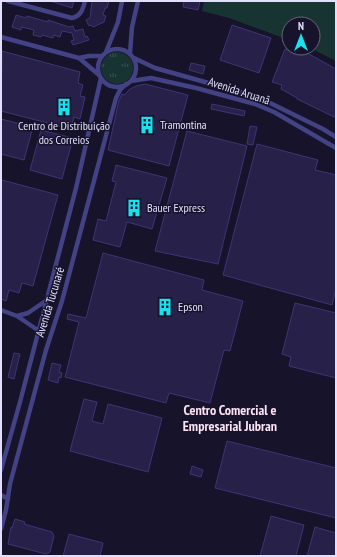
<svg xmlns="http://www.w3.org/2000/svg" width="337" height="557" font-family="'PT Sans Narrow',sans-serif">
<defs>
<pattern id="park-tufts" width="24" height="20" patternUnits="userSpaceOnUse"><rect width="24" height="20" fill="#173432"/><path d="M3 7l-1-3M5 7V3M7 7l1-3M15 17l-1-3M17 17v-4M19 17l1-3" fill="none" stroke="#385151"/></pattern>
</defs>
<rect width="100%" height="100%" fill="#16132a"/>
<!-- green -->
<path fill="#173432" d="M204,1H336V61L310,48H313V24H289V40L229,18L202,11Z"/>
<!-- park -->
<path fill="url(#park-tufts)" d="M101 68a16 16 0 1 1 32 0a16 16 0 1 1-32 0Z"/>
<!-- building -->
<path fill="#27214a" stroke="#3f3474" d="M50,1H74L72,8Z
M92,1H109L107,8H105L103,15L106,16L104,22L93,27L91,25L89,26L86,20L90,18Z
M184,1H200L198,10L183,7Z
M16,15L26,18L27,16L48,22V20L69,27L73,26L75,31L83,29L85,37L87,36L89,40L73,45L71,41L74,40L72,33L62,31L60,37L54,35L53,38L42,35L41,37L33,35L34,30L21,27V30L12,27Z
M232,25L271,38L259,73L220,60Z
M285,49L298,54L300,49L336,69V113L334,117L297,99V98L281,89L282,85L272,82Z
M2,51L80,72L78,83L83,85L80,96L85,97L80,119L74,117L71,129L1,111Z
M191,63L205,66L203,74L189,70Z
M145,84L188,95L169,166L108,150L119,100L122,94L124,95L130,89L136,86Z
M212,104L245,111L244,116L211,109Z
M1,119L33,127L24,160L1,154Z
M250,126L257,127L253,145L247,144Z
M41,130L73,138L62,179L30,170Z
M187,131L247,146L218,264L155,251Z
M257,144L318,160L315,170L336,175V289L332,305L223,275Z
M116,165L167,178L152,229L127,222L120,247L93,240L98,219L106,221L116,182L112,181Z
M2,180L58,195L33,286L22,283L19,293L9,290L6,301L1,299V184Z
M103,253L204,280L202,290L243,301L230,351L224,350L210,403L169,393L166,403L65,377L79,322L67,319L68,314L86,318Z
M295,303L336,313V378L289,366L291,357L282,354Z
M14,353L20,354L14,379L8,377Z
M52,363L61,365L59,372L62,373L61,378L59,377L58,383L48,380Z
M84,399L97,402L92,421L103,424L108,404L162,418L148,472L70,451Z
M227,441L336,468V518L215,488Z
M192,466L203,470L201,477L190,474Z
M271,516L304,525L296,556H260Z
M15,519L25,522L24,524L52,532L54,536L50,552L46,554L8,544L11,527L12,528Z
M315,527L336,533V556H307Z
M69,534L103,543L100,556H63Z"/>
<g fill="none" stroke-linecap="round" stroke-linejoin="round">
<!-- street -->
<path stroke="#424285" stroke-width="4.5" d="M8,1L72,18C81,16 83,9 85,1
M1,37L79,58L99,75
M98 68a19 19 0 1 1 38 0a19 19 0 1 1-38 0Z
M106,52L118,22L122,1
M130,53L132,27L138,1
M79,58L89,56H101
M134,58L155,68L230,89L262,99L323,129L336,137
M131,81L151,78L196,88L255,104L274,112L336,148
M1,310L17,316L39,331
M17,316L28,313L47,300
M1,470L20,402L76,188L101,78
M1,495L8,499
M1,529L6,510L10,484L46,350L62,301L116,98L120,90L126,84"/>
</g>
<!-- icons -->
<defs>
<g id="building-bare" transform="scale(1.38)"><path d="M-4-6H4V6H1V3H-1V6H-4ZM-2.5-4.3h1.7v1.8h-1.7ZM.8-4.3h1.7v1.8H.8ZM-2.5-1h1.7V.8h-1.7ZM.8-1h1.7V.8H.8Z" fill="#1ae1ee" stroke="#16132a" stroke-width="2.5" paint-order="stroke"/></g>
</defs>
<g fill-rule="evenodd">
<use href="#building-bare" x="64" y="107"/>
<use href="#building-bare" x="147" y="125"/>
<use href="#building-bare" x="134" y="208"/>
<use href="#building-bare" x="165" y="307"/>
</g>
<g text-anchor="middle" stroke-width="3" stroke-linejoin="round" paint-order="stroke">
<!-- street labels -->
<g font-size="12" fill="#e1dffd" stroke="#16132a">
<text transform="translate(239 91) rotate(18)" y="4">Avenida Aruanã</text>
<text transform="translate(50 302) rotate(-73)" y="4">Avenida Tucunaré</text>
</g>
<!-- poi labels -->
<g font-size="12" fill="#e1dffd" stroke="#16132a" text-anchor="start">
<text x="160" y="129">Tramontina</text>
<text x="64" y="130" text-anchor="middle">Centro de Distribuição<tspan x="64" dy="14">dos Correios</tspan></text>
<text x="147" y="212">Bauer Express</text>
<text x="178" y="311">Epson</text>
</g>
<!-- quarter labels -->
<g font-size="14" font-weight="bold" fill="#fde1f4" stroke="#16132a">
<text x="230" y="415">Centro Comercial e<tspan x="230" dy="16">Empresarial Jubran</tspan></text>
</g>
</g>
<!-- border -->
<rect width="337" height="557" fill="none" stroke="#e1dffd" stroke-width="4"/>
<!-- north arrow -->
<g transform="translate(301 36)"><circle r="19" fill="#16132a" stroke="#67657e"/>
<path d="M0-3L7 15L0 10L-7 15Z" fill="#1ae1ee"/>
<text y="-6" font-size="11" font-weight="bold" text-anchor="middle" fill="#e1dffd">N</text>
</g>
</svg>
